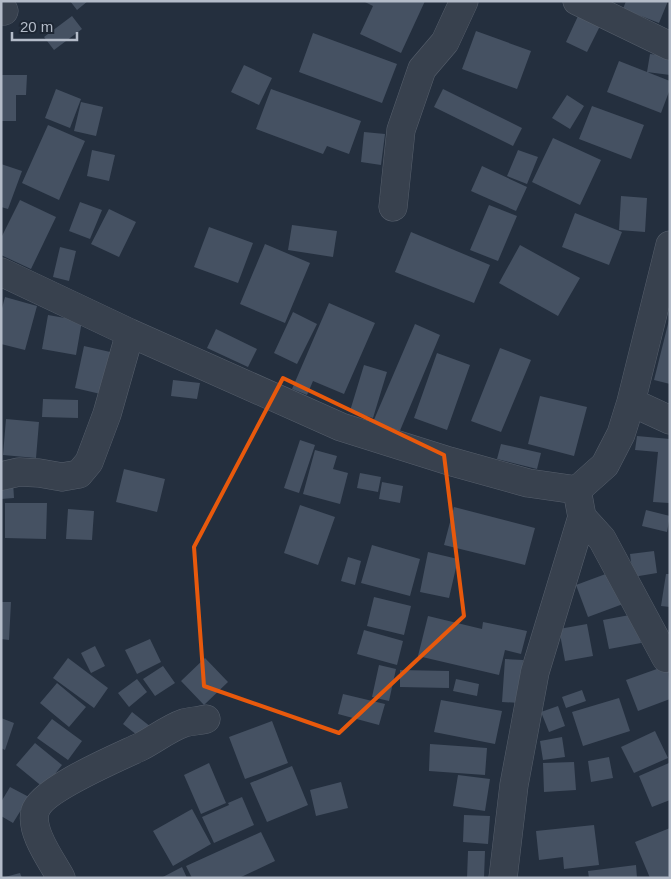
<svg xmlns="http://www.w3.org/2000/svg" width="671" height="879" font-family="Helvetica,sans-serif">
<rect width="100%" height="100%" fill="#242f3e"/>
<!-- building -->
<path fill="#455162" d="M70,1H88L77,10Z
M363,1H425L401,53L360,34L373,6Z
M626,1H668L659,23L623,9Z
M72,16L82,29L54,50L44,37Z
M578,16L600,26L587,52L566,42Z
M476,31L531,51L517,89L462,69Z
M313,33L397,64L382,103L299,72Z
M650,54L670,56V75L647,72Z
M619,61L670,81V89L661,113L607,92Z
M244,65L272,78L259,105L231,92Z
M1,75H27L26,95H16V121H1Z
M56,89L81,99L70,128L45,118Z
M271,89L361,121L349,154L327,146L323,154L256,129Z
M443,89L522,128L513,146L434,107Z
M567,95L584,106L570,129L552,118Z
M81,102L103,107L96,136L74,131Z
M592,106L644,125L631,159L579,139Z
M48,125L85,141L59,200L22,183Z
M364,132L385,134L381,165L361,162Z
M553,138L601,160L580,205L532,182Z
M92,150L115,155L109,181L87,176Z
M518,150L538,157L527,184L507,176Z
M1,164L22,171L8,209L1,207Z
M482,166L527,187L516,211L471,191Z
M621,196L647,198L645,232L619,230Z
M20,200L56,217L31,269L1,255V238Z
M80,202L102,210L90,239L69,231Z
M489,205L517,216L498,261L470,250Z
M109,209L136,222L119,257L91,244Z
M575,213L622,232L609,265L562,247Z
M292,225L337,231L333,257L288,250Z
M209,227L253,243L238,283L194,267Z
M411,232L490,265L474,303L395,272Z
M265,244L310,263L285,323L240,304Z
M520,245L580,278L558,316L499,283Z
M60,247L76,251L69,281L53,277Z
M5,297L37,306L25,350L1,344V312Z
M329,303L375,323L344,394L313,381L307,395L292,389Z
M293,312L317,324L297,364L274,353Z
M48,315L82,321L76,355L42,349Z
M669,320L670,321V384L654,380Z
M415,324L440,335L399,433L373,422Z
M216,329L257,349L248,367L207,348Z
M84,346L119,354L109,396L75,388Z
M500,348L531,360L501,432L471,421Z
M437,353L470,365L447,430L414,418Z
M364,365L387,372L373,418L350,411Z
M173,380L200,383L197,399L171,396Z
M540,396L587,407L574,456L528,444Z
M43,399L78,400V418L42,417Z
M6,419L39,422L36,458L3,455Z
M637,436L670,439L669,503L653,502L658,452L635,450Z
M300,440L315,445L299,493L284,488Z
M501,444L541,453L537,469L497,459Z
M315,450L337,456L333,469L348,473L340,504L303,494Z
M124,469L165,479L157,512L116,502Z
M360,473L381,477L378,492L357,488Z
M13,482L14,498L1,499V483Z
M382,482L403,486L400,503L379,499Z
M5,503H47L46,539L5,538Z
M300,505L335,517L318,565L284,553Z
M454,507L535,528L525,565L444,545Z
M68,509L94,511L92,540L66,539Z
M646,510L670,516L667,532L642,526Z
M372,545L420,559L410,596L361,583Z
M654,551L657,573L633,577L630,554Z
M428,552L458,559L449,598L420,592Z
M348,557L361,561L355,585L341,581Z
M611,572L623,604L588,617L576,585Z
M666,574H670V607L661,606Z
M374,597L411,606L404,635L367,626Z
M1,602H11L9,640L1,639Z
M635,614L641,643L609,649L603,620Z
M428,616L482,629L483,622L527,631L521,654L505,650L499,675L418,656Z
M587,624L593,656L565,661L559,629Z
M364,630L403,641L397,665L357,654Z
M150,639L161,662L137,674L125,650Z
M95,646L105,666L91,673L81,653Z
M68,658L108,688L94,708L53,678Z
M205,658L228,682L204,705L181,681Z
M505,659L523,660L521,703L502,702Z
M379,665L396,669L389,701L372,697Z
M668,665L670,699L638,711L626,680Z
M163,666L175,683L155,696L143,679Z
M400,670L449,671V688L400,687Z
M137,679L147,692L129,707L118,693Z
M456,679L479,684L477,696L453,691Z
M57,683L86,707L69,727L40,703Z
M582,690L586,701L566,708L562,697Z
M343,694L385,704L379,725L338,714Z
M619,698L630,731L583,746L572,712Z
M441,700L502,711L495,744L434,732Z
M558,706L565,726L549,732L541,712Z
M132,712L151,727L142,739L123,724Z
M1,718L14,723L5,750L1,748Z
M52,719L82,741L68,760L37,738Z
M272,721L288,763L245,779L229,737Z
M655,731L668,758L634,773L621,747Z
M562,737L565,757L543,760L540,741Z
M35,743L62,765L44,788L16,765Z
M430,744L487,748L485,775L429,771Z
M609,757L613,778L591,782L588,761Z
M574,762L576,790L544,792L543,763Z
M209,763L226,803L201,814L184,775Z
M669,763L670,800L652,807L639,776Z
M292,766L308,805L267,822L250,783Z
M458,775L490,779L485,811L453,806Z
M341,782L348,808L316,816L310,790Z
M10,787L29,797L13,823L1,816V802Z
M242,797L254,825L214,843L202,817L229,805L228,803Z
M192,809L211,844L173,866L153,831Z
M464,815L490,816L488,844L463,842Z
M594,825L599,865L564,869L563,857L539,860L536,831Z
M670,828V876L665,878H650L635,842Z
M261,832L275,861L239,878H192L186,866Z
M468,851H485L484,878H467Z
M636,865L637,878H589L588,871Z
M182,867L187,878H161Z
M20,873L22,878H5V877Z"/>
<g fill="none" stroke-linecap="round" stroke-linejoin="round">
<!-- minor casing -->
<g stroke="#565f6c" stroke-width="29">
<path id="minor" d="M577,1L670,46
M1,9L4,11
M393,207L401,130L422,69L445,42L464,1
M1,272L130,333L341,427L449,461L528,483L577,490L605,465L621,434L631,402L670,245
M631,402L670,420
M1,476L19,472L39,473L62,477L79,474L89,462L107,414L130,333
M582,517L602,539L666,658
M61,878C52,861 30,832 35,812C40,790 119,757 140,747C154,740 169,728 184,723C191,721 199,721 206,719
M503,878L514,785L535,672L582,517L577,490"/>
</g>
<!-- minor -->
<use href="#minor" stroke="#38414e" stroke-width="28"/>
</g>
<!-- marked area -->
<path fill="none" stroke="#e8590c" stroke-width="4" stroke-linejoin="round" d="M283,378L444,455L464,616L339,733L204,686L194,547Z"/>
<!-- border -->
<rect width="671" height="879" fill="none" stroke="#b4bcc9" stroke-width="5"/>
<!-- scale -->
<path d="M12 32v8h65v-8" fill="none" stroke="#b4bcc9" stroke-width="2.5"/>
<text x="20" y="32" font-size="15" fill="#b4bcc9" stroke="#1d2633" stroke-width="4" paint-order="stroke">20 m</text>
</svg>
